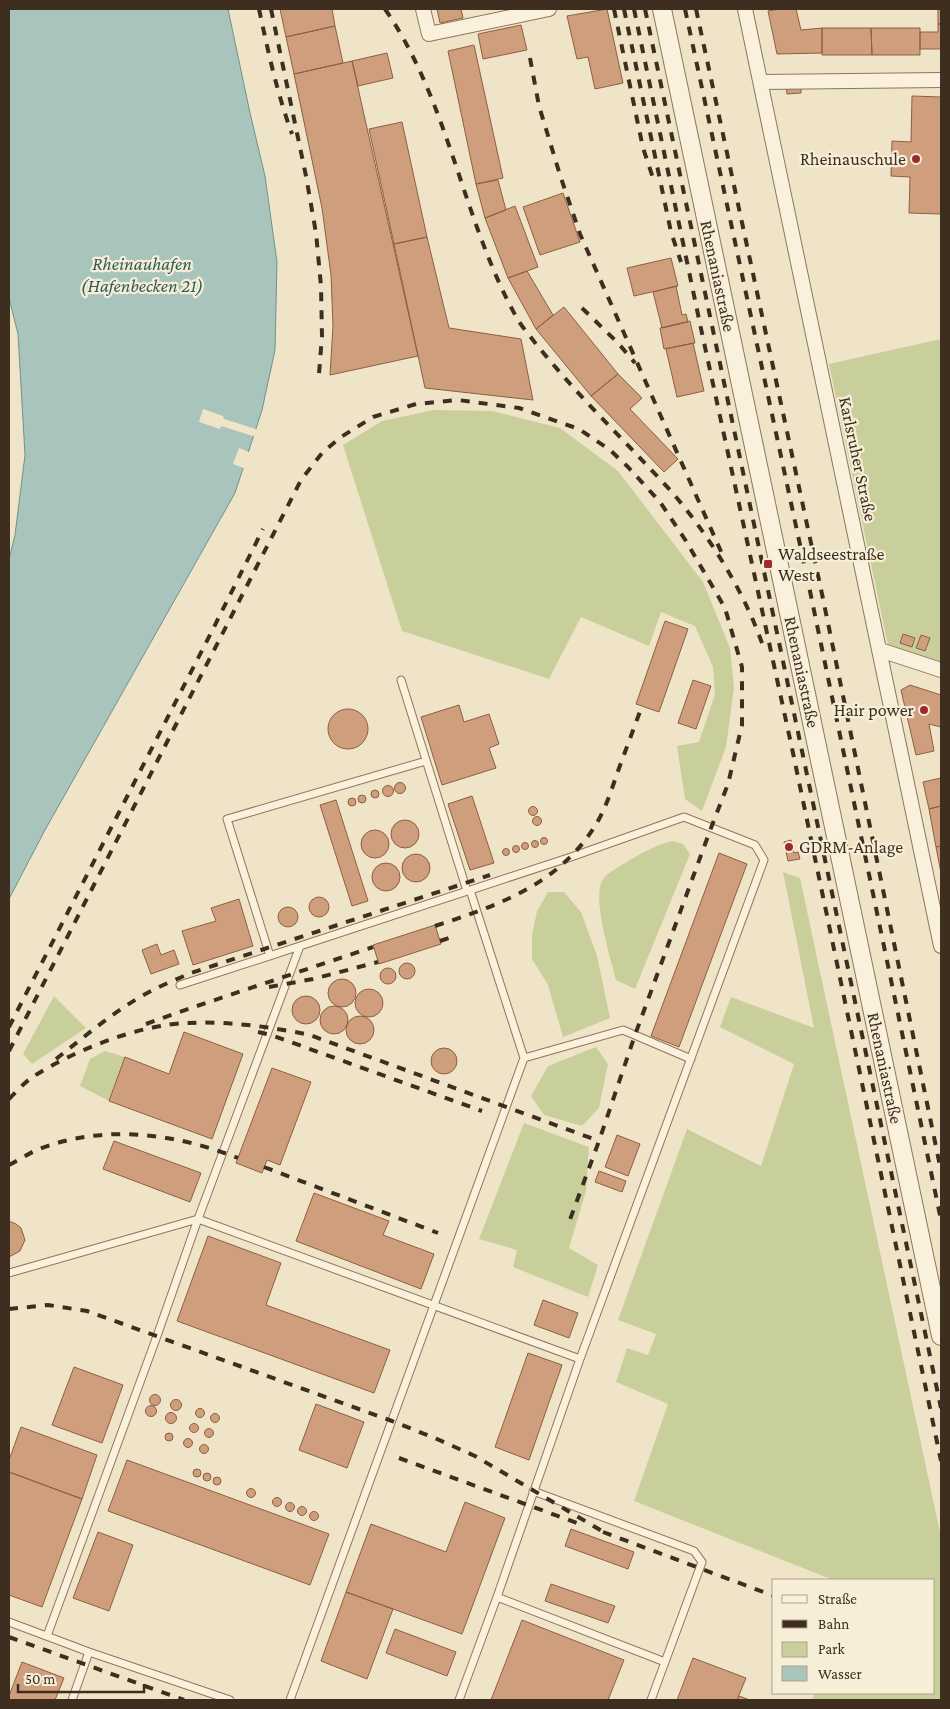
<svg xmlns="http://www.w3.org/2000/svg" width="950" height="1709" font-family="'Crimson Pro',serif">
<rect width="100%" height="100%" fill="#f0e4c8"/>
<!-- green -->
<path fill="#c9cf9b" d="M941,339V665L888,645L829,364Z
M434,410L492,411L560,428L618,471L703,582L730,648L734,688L726,747L702,811L685,799L677,746L699,742L715,694L713,667L695,626L661,612L649,646L581,617L549,679L402,631L343,445L382,421Z
M672,841L683,844L690,854L635,989L616,980C611,960 592,899 602,881C607,872 621,866 630,860C644,852 656,845 672,841Z
M783,872L800,878L941,1537V1700H812L815,1693H934V1580H833L634,1501L668,1404L616,1382L627,1348L648,1355L656,1334L618,1320L687,1129L761,1166L794,1064L720,1027L731,997L814,1028Z
M548,892H564L581,912L597,956L610,1018L563,1037L548,985L532,959V935L537,911Z
M54,996L86,1028L32,1064L23,1054Z
M596,1047L608,1064L599,1108L582,1126L544,1115L531,1096L548,1066Z
M105,1051L125,1057L109,1101L80,1086L90,1059Z
M524,1123L589,1147L586,1191L569,1248L598,1265L588,1297L513,1267L517,1250L479,1239Z"/>
<!-- water -->
<path fill="#a9c4bc" stroke="#6f938a" d="M9,9H228L250,113L265,176L277,262L275,350L262,410L235,493L45,830L9,899V559L15,535L25,455L18,334L9,298Z"/>
<!-- pier -->
<path fill="#f0e4c8" d="M203,409L223,416L224,419L259,430L256,437L221,426L220,429L199,422Z
M239,448L251,453L246,469L233,464Z"/>
<!-- building -->
<path fill="#cf9f7d" stroke="#8d5f41" d="M280,9H332L335,26L286,37Z
M437,9H461L463,18L440,23Z
M607,9L623,83L595,89L588,57L577,59L567,16Z
M779,9H796L801,30L822,28V53L777,54L768,11Z
M938,9H941V24H938Z
M938,24H941V49H920V32H938Z
M521,25L527,50L483,59L478,34Z
M335,26L343,63L294,74L286,37Z
M822,28H871L872,55H822Z
M871,28H920V55H872Z
M474,45L503,178L476,184L448,51Z
M387,53L393,78L358,86L352,61Z
M352,61L418,356L330,375L333,326L331,275L322,208L294,74Z
M801,84V93L787,94L786,85Z
M912,96L941,97V214L909,213L910,177L891,176L892,141L911,142Z
M402,122L427,237L394,244L369,129Z
M498,180L506,210L485,218L476,184Z
M563,193L580,242L540,255L523,207Z
M515,206L538,267L508,278L485,218Z
M427,237L449,328L521,339L533,400L425,388L394,244Z
M671,258L678,286L634,296L627,268Z
M527,271L553,315L536,329L508,278Z
M676,286L682,315L686,314L688,322L662,328L653,292Z
M564,307L618,374L591,396L536,329Z
M690,321L695,343L664,349L660,328Z
M693,343L704,391L677,397L666,349Z
M618,374L642,398L630,409L678,459L664,472L591,396Z
M665,621L688,629L659,712L636,704Z
M903,634L915,638L912,647L900,643Z
M921,635L930,638L925,651L916,648Z
M693,680L711,686L696,729L678,723Z
M910,685L941,695V727L929,724L934,751L916,755L901,690Z
M459,705L464,722L489,714L499,744L489,748L496,768L442,785L421,717Z
M328 729a20 20 0 1 1 40 0a20 20 0 1 1-40 0Z
M941,778V806L929,809L923,782Z
M394.5 788a5.5 5.5 0 1 1 11 0a5.5 5.5 0 1 1-11 0Z
M382.5 791a5.5 5.5 0 1 1 11 0a5.5 5.5 0 1 1-11 0Z
M371 794a4 4 0 1 1 8 0a4 4 0 1 1-8 0Z
M358 799a4 4 0 1 1 8 0a4 4 0 1 1-8 0Z
M472,796L494,863L470,870L448,804Z
M348 802a4 4 0 1 1 8 0a4 4 0 1 1-8 0Z
M336,800L368,901L352,906L320,805Z
M941,806V846L936,847L929,809Z
M528.5 811a4.5 4.5 0 1 1 9 0a4.5 4.5 0 1 1-9 0Z
M532.5 821a4.5 4.5 0 1 1 9 0a4.5 4.5 0 1 1-9 0Z
M391 834a14 14 0 1 1 28 0a14 14 0 1 1-28 0Z
M361 844a14 14 0 1 1 28 0a14 14 0 1 1-28 0Z
M540.5 841a3.5 3.5 0 1 1 7 0a3.5 3.5 0 1 1-7 0Z
M791,840L794,853L798,852L800,859L788,861L784,842Z
M531.5 844a3.5 3.5 0 1 1 7 0a3.5 3.5 0 1 1-7 0Z
M521.5 846a3.5 3.5 0 1 1 7 0a3.5 3.5 0 1 1-7 0Z
M512.5 849a3.5 3.5 0 1 1 7 0a3.5 3.5 0 1 1-7 0Z
M941,846V873L936,847Z
M502.5 852a3.5 3.5 0 1 1 7 0a3.5 3.5 0 1 1-7 0Z
M719,853L747,864L679,1047L651,1036Z
M402 868a14 14 0 1 1 28 0a14 14 0 1 1-28 0Z
M372 877a14 14 0 1 1 28 0a14 14 0 1 1-28 0Z
M309 907a10 10 0 1 1 20 0a10 10 0 1 1-20 0Z
M239,899L253,946L193,965L182,931L216,921L211,908Z
M278 917a10 10 0 1 1 20 0a10 10 0 1 1-20 0Z
M435,925L441,944L379,964L373,945Z
M157,944L161,955L174,950L179,964L151,974L142,950Z
M399 971a8 8 0 1 1 16 0a8 8 0 1 1-16 0Z
M380 976a8 8 0 1 1 16 0a8 8 0 1 1-16 0Z
M328 993a14 14 0 1 1 28 0a14 14 0 1 1-28 0Z
M355 1003a14 14 0 1 1 28 0a14 14 0 1 1-28 0Z
M292 1010a14 14 0 1 1 28 0a14 14 0 1 1-28 0Z
M320 1020a14 14 0 1 1 28 0a14 14 0 1 1-28 0Z
M346 1030a14 14 0 1 1 28 0a14 14 0 1 1-28 0Z
M184,1032L243,1054L212,1139L109,1101L125,1057L169,1074Z
M431 1061a13 13 0 1 1 26 0a13 13 0 1 1-26 0Z
M272,1068L311,1082L280,1165L267,1160L262,1173L236,1163Z
M617,1135L640,1144L628,1176L605,1167Z
M114,1141L201,1173L190,1202L103,1169Z
M599,1171L626,1181L622,1192L595,1182Z
M314,1193L389,1221L383,1235L434,1254L421,1289L296,1241Z
M9,1221L16,1224L21,1228L25,1240L20,1251L9,1257Z
M208,1236L281,1263L266,1305L390,1350L374,1393L177,1321Z
M543,1300L578,1313L569,1338L534,1325Z
M528,1353L562,1365L529,1460L495,1447Z
M74,1367L123,1385L102,1443L52,1425Z
M149.5 1400a5.5 5.5 0 1 1 11 0a5.5 5.5 0 1 1-11 0Z
M170.5 1405a5.5 5.5 0 1 1 11 0a5.5 5.5 0 1 1-11 0Z
M316,1404L364,1422L347,1468L299,1450Z
M145.5 1411a5.5 5.5 0 1 1 11 0a5.5 5.5 0 1 1-11 0Z
M195.5 1413a4.5 4.5 0 1 1 9 0a4.5 4.5 0 1 1-9 0Z
M165.5 1418a5.5 5.5 0 1 1 11 0a5.5 5.5 0 1 1-11 0Z
M210.5 1418a4.5 4.5 0 1 1 9 0a4.5 4.5 0 1 1-9 0Z
M189.5 1428a4.5 4.5 0 1 1 9 0a4.5 4.5 0 1 1-9 0Z
M21,1427L97,1455L82,1499L9,1472V1460Z
M204.5 1433a4.5 4.5 0 1 1 9 0a4.5 4.5 0 1 1-9 0Z
M165 1437a4 4 0 1 1 8 0a4 4 0 1 1-8 0Z
M183.5 1443a4.5 4.5 0 1 1 9 0a4.5 4.5 0 1 1-9 0Z
M199.5 1449a4.5 4.5 0 1 1 9 0a4.5 4.5 0 1 1-9 0Z
M127,1460L329,1534L310,1585L108,1511Z
M193 1473a4 4 0 1 1 8 0a4 4 0 1 1-8 0Z
M9,1472L82,1499L42,1607L9,1595Z
M203 1477a4 4 0 1 1 8 0a4 4 0 1 1-8 0Z
M213 1481a4 4 0 1 1 8 0a4 4 0 1 1-8 0Z
M246.5 1493a4.5 4.5 0 1 1 9 0a4.5 4.5 0 1 1-9 0Z
M272.5 1502a4.5 4.5 0 1 1 9 0a4.5 4.5 0 1 1-9 0Z
M465,1502L505,1518L462,1634L346,1592L371,1524L446,1552Z
M285.5 1507a4.5 4.5 0 1 1 9 0a4.5 4.5 0 1 1-9 0Z
M297.5 1511a4.5 4.5 0 1 1 9 0a4.5 4.5 0 1 1-9 0Z
M309.5 1516a4.5 4.5 0 1 1 9 0a4.5 4.5 0 1 1-9 0Z
M571,1529L634,1552L628,1569L565,1546Z
M98,1532L133,1545L109,1611L73,1598Z
M551,1584L615,1606L608,1623L545,1601Z
M346,1592L393,1609L367,1679L321,1661Z
M522,1620L624,1660L608,1700H491Z
M395,1629L456,1652L447,1676L386,1653Z
M693,1658L746,1678L737,1700H677Z
M22,1662L64,1678L55,1700H9V1696Z
M739,1696L750,1700H737Z"/>
<g fill="none" stroke-linecap="round" stroke-linejoin="round">
<!-- service casing -->
<g stroke="#8d765c" stroke-width="9">
<path id="service" d="M401,680L467,891
M470,890L524,1058
M270,956L227,819L426,761
M180,985L300,946
M9,1273L198,1219L580,1359
M497,1597L665,1662L702,1562L694,1551L533,1491
M9,1622L89,1652L230,1700
M47,1636L157,1336L198,1219L300,946L571,857L684,817L755,845L764,860L580,1359L497,1597L459,1700
M72,1700L89,1652
M290,1700L524,1058L623,1030L691,1059
M651,1700L665,1662"/>
</g>
<!-- minor casing -->
<g stroke="#8d765c" stroke-width="16">
<path id="minor" d="M423,9L429,34L549,9
M745,9L941,946
M761,82L941,80
M880,650L941,670"/>
</g>
<!-- tertiary casing -->
<g stroke="#8d765c" stroke-width="20">
<path id="tertiary" d="M662,9L941,1336"/>
</g>
<!-- service -->
<use href="#service" stroke="#faf1dc" stroke-width="7"/>
<!-- minor -->
<use href="#minor" stroke="#faf1dc" stroke-width="14"/>
<!-- tertiary -->
<use href="#tertiary" stroke="#faf1dc" stroke-width="18"/>
<!-- rail -->
<path stroke="#3d2e20" stroke-width="4" stroke-dasharray="9 9" stroke-linecap="butt" d="M259,9C268,51 277,93 292,134
M271,9L306,176L316,233L321,286L322,336L319,374
M385,9C450,103 462,221 518,320C523,328 530,336 536,344C555,367 575,390 596,412C621,438 646,464 671,491C709,535 744,591 763,646
M614,9L643,148L655,184
M624,9L671,232L681,262
M634,9L700,324L793,753L941,1461
M645,9L941,1408
M685,9L811,596L941,1220
M696,9L822,594L941,1171
M530,58L539,106L560,175L580,234L723,556
M582,308L618,343L635,363
M435,926C500,905 562,883 598,821C607,805 612,788 618,771C626,749 634,728 642,706
M440,941L452,937
M269,987L313,979L378,962
M146,1024L191,1008L373,947
M9,1027L214,627L263,529
M258,1032L271,1035L482,1111
M9,1051L301,480L322,453L341,437L373,417L416,404L458,400L519,408L579,429L610,450L628,467L660,502L686,541L725,608L742,667V725L728,784L711,828L635,1035L599,1141L568,1225
M56,1059C88,1034 120,1006 157,988C167,983 178,979 188,974L490,875
M9,1099C16,1092 23,1084 31,1078C72,1051 140,1024 189,1023C228,1021 272,1027 310,1035L599,1141
M9,1165C19,1160 29,1153 39,1149C105,1124 174,1133 238,1158
M264,1167L438,1233
M9,1309L48,1305L87,1311L392,1421L437,1439L475,1456L607,1534
M399,1458L577,1523
M603,1532L774,1596
M9,1637L184,1700"/>
</g>
<!-- markers -->
<g fill="#9e2a2b" stroke="#f7eed8" stroke-width="2">
<circle cx="916" cy="159" r="5"/>
<rect x="763" y="559" width="10" height="10" rx="2.5"/>
<circle cx="924" cy="710" r="5"/>
<circle cx="789" cy="847" r="5"/>
</g>
<g text-anchor="middle" stroke-width="4.5" stroke-linejoin="round" paint-order="stroke">
<!-- poi labels -->
<g font-size="18" fill="#3d2e20" stroke="#f7eed8" text-anchor="end">
<text x="906" y="165">Rheinauschule</text>
<text x="778" y="560" text-anchor="start">Waldseestraße<tspan x="778" dy="21">West</tspan></text>
<text x="914" y="716">Hair power</text>
<text x="799" y="853" text-anchor="start">GDRM-Anlage</text>
</g>
<!-- street labels -->
<g font-size="18" fill="#3d2e20" stroke="#f7eed8">
<text transform="translate(718 276) rotate(78)" y="6">Rhenaniastraße</text>
<text transform="translate(858 459) rotate(78)" y="6">Karlsruher Straße</text>
<text transform="translate(802 672) rotate(78)" y="6">Rhenaniastraße</text>
<text transform="translate(885 1068) rotate(78)" y="6">Rhenaniastraße</text>
</g>
<!-- water labels -->
<g font-size="19" font-style="italic" fill="#2f5d5a" stroke="#f7eed8">
<text x="142" y="270">Rheinauhafen<tspan x="142" dy="22">(Hafenbecken 21)</tspan></text>
</g>
</g>
<!-- border -->
<rect width="950" height="1709" fill="none" stroke="#3d2e20" stroke-width="20"/>
<!-- legend -->
<rect x="772" y="1579" width="162" height="115" fill="#f7eed8" stroke="#ada18e"/>
<rect x="782" y="1595" width="25" height="8" fill="#faf1dc" stroke="#ada18e"/>
<text x="818" y="1604" font-size="15" fill="#3d2e20">Straße</text>
<rect x="782" y="1620" width="25" height="8" fill="#3d2e20" stroke="#ada18e"/>
<text x="818" y="1629" font-size="15" fill="#3d2e20">Bahn</text>
<rect x="782" y="1642" width="25" height="15" fill="#c9cf9b" stroke="#ada18e"/>
<text x="818" y="1654" font-size="15" fill="#3d2e20">Park</text>
<rect x="782" y="1666" width="25" height="15" fill="#a9c4bc" stroke="#ada18e"/>
<text x="818" y="1679" font-size="15" fill="#3d2e20">Wasser</text>
<!-- scale -->
<path d="M18 1684v8h126v-8" fill="none" stroke="#3d2e20" stroke-width="2.5"/>
<text x="25" y="1684" font-size="15" fill="#3d2e20" stroke="#f7eed8" stroke-width="4" paint-order="stroke">50 m</text>
</svg>
